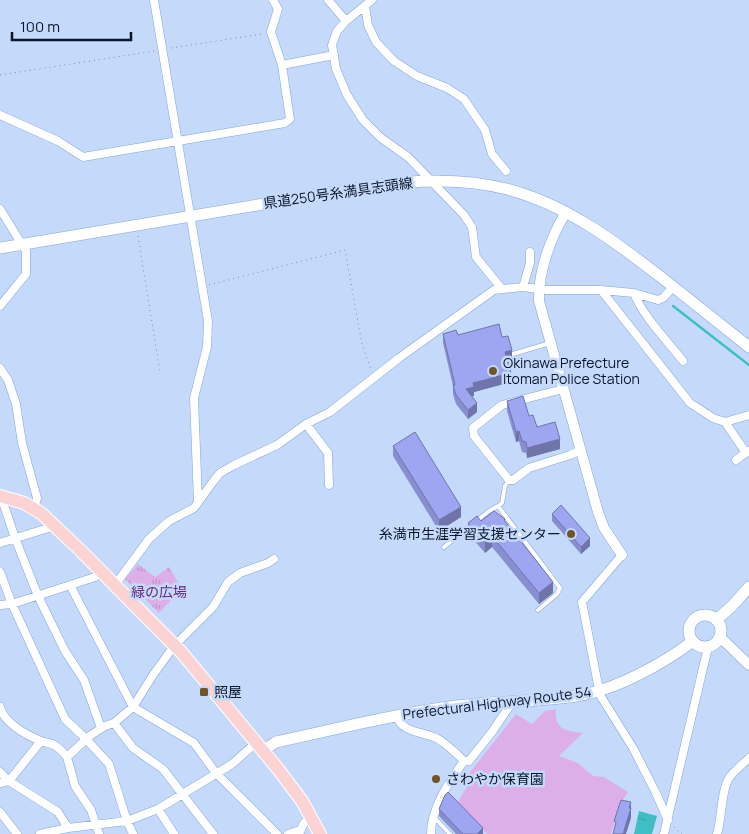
<svg xmlns="http://www.w3.org/2000/svg" width="749" height="834" font-family="Manrope,'Noto Sans JP',sans-serif">
<defs>
<pattern id="park-tufts" width="24" height="20" patternUnits="userSpaceOnUse" patternTransform="scale(1.25)"><rect width="24" height="20" fill="#ddafe9"/><path d="M3 7l-1-3M5 7V3M7 7l1-3M15 17l-1-3M17 17v-4M19 17l1-3" fill="none" stroke="#bc96c8"/></pattern>
<pattern id="water-ripples" width="26" height="14" patternUnits="userSpaceOnUse" patternTransform="scale(1.25)"><rect width="26" height="14" fill="#3fbfc5"/><path d="M2 4q2-2 4 0t4 0M15 11q2-2 4 0t4 0" fill="none" stroke="#36a3a9"/></pattern>
</defs>
<rect width="100%" height="100%" fill="#c5dafb"/>
<!-- park -->
<path fill="url(#park-tufts)" d="M138,564L155,577L169,567L182,589L159,613L125,579Z"/>
<!-- pitch -->
<path fill="#ddafe9" d="M556,709C554,730 566,731 583,733L559,756L578,763L593,776L604,777L628,792L618,808L611,834H487L458,802L467,787L463,781L516,714L532,724L545,711Z"/>
<!-- water -->
<path fill="url(#water-ripples)" d="M639,811L657,816L652,834H634Z"/>
<g fill="none" stroke-linecap="round" stroke-linejoin="round">
<!-- stream -->
<path stroke="#3fbfc5" stroke-width="2.5" d="M673,306L749,365"/>
<!-- service casing -->
<g stroke="#83a4d9" stroke-width="5">
<path id="service" d="M513,354L550,343
M509,480L505,486L502,503L498,506L560,588L557,594L538,610
M444,547L489,511L498,506
M434,817L450,834"/>
</g>
<!-- minor casing -->
<g stroke="#83a4d9" stroke-width="9">
<path id="minor" d="M154,0L208,321L207,347L194,398L198,501
M328,0L346,21
M372,0L346,21L337,31L332,45L336,69L347,95L363,120L381,138L408,157L464,215L472,227L476,257L502,289
M365,6L368,25L376,42L394,61L417,76L447,88L464,99L485,130L492,154L506,171
M282,65L334,55
M0,115L58,141L83,157L285,123L290,119L282,65L271,32L278,9L273,0
M0,209L26,251V274L0,306
M523,287L530,263V252
M601,290L690,403L713,418L725,422L749,415
M634,293C642,315 668,342 683,361
M0,368L8,380L16,404L22,443L37,498L34,509
M563,389L502,405L473,428L474,436L509,480H513L529,468L570,455L581,450
M725,422L746,453
M306,424L328,453L329,485
M736,460L748,451
M1,496L15,538L38,596L65,651L84,680L101,728
M0,543L55,526
M622,555L582,602L600,695L633,748L655,791L668,820
M0,572L12,604L65,719L86,739L109,764L127,821L133,834
M70,585L133,707L194,743L216,773L277,834
M115,585L149,539L169,521L194,508L212,483L220,473L234,465L277,445L306,424L330,412L399,358L494,290L523,287L546,290H601L634,293L658,300L663,298L673,287
M0,605L12,604L95,577L101,572
M0,707C4,723 26,735 41,741C46,743 52,743 56,746C60,749 64,753 67,757L91,735L105,726L114,723L133,707L153,675L174,646L213,607L228,582L240,573L268,563L274,559
M396,715C402,733 420,731 436,738C446,743 456,753 464,761H469L492,732L513,701
M114,723L133,748L163,769L213,834
M67,757L75,786L91,810L99,834
M0,772L9,781L58,812L68,828L127,821L158,809L232,764L257,742
M0,783L9,781L41,741
M158,809L174,834
M0,812L17,834
M40,834L68,828
M288,834L300,830
M299,834L304,823L312,818
M431,834C431,808 449,782 464,761
M664,834L708,647
M717,834C722,818 721,791 729,778C734,771 743,764 749,758"/>
</g>
<!-- tertiary casing -->
<g stroke="#83a4d9" stroke-width="11">
<path id="tertiary" d="M566,212C551,237 538,271 539,301L598,512L604,528L622,555
M720,637L749,665"/>
</g>
<!-- secondary casing -->
<g stroke="#83a4d9" stroke-width="12">
<path id="secondary" d="M0,248L371,186C417,180 462,178 507,189C568,205 617,243 666,281C694,303 721,325 749,347
M689 631a16 16 0 1 1 32 0a16 16 0 1 1-32 0Z
M716,620L732,606L749,587
M264,750L276,742C336,729 395,714 456,706C496,701 537,702 577,696C615,690 663,664 693,641"/>
</g>
<!-- primary casing -->
<g stroke="#fff" stroke-width="14">
<path id="primary" d="M0,496L24,503L41,513L80,550L182,653L278,769L302,801L320,834"/>
</g>
<!-- path -->
<path stroke="#798aa5" stroke-width="1" stroke-dasharray="1 4" stroke-linecap="butt" d="M171,48L263,34
M0,75L155,51
M138,236L160,372
M209,285L345,250L362,344L371,370
M674,827L682,834"/>
<!-- service -->
<use href="#service" stroke="#fff" stroke-width="4"/>
<!-- minor -->
<use href="#minor" stroke="#fff" stroke-width="8"/>
<!-- tertiary -->
<use href="#tertiary" stroke="#fff" stroke-width="10"/>
<!-- secondary -->
<use href="#secondary" stroke="#fff" stroke-width="11"/>
<!-- primary -->
<use href="#primary" stroke="#fbd3d3" stroke-width="12"/>
</g>
<!-- wall -->
<path fill="#888ecf" d="M443,334L502,337L512,359L507,360L511,382L474,392V396H472L477,412L468,419L456,404L453,394V386L443,343Z
M507,401L529,416L537,427L560,449L527,458L526,453L522,452L519,441L516,442L507,411Z
M393,446L461,517L439,531L393,456Z
M552,514L590,546L581,554L552,521Z
M481,521L505,523L553,593L539,604L492,547L485,553L468,533V523Z
M439,809L483,834H456L439,816Z"/>
<!-- shaded-wall -->
<path fill="#6f74a9" d="M512,350V359L505,361V352Z
M511,373V382L474,392V396L466,398V389L473,383Z
M477,403V412L468,419V410Z
M519,431V441L516,442V432Z
M560,439V449L527,458V448Z
M461,507V517L439,531V520Z
M492,536V547L485,553V542Z
M590,538V546L581,554V547Z
M553,582V593L539,604V593Z
M631,802V818L626,834H623Z
M483,828V834H478V833Z"/>
<!-- building -->
<path fill="#9ea5f1" stroke="#6f74a9" d="M499,324L502,337L508,336L512,350L505,352L511,373L473,383L474,387L466,389L477,403L468,410L456,395L453,385H455L443,334L456,330L458,335Z
M523,396L529,416L533,415L537,427L555,422L560,439L527,448L526,442L522,441L519,431L516,432L507,401Z
M415,432L461,507L439,520L393,446Z
M561,505L590,538L581,547L552,514Z
M494,511L505,519L504,520L553,582L539,593L492,536L485,542L468,523L477,516L481,521Z
M448,792L483,828L478,833L480,834H463L439,809L445,795Z
M621,800L631,802L629,808H631L623,834H613L616,822L614,821Z"/>
<!-- markers -->
<g fill="#6f5426" stroke="#c5dafb" stroke-width="2">
<circle cx="493" cy="371" r="5"/>
<circle cx="571" cy="534" r="5"/>
<rect x="199" y="687" width="10" height="10" rx="2.5"/>
<circle cx="436" cy="779" r="5"/>
</g>
<g text-anchor="middle" stroke-width="5" stroke-linejoin="round" paint-order="stroke">
<!-- street labels -->
<g font-size="14" fill="#091528" stroke="#c5dafb">
<text transform="translate(338 193) rotate(-8)" y="5">県道250号糸満具志頭線</text>
<text transform="translate(497 703) rotate(-7)" y="5">Prefectural Highway Route 54</text>
</g>
<!-- poi labels -->
<g font-size="14" fill="#091528" stroke="#c5dafb" text-anchor="start">
<text x="503" y="368">Okinawa Prefecture<tspan x="503" dy="16">Itoman Police Station</tspan></text>
<text x="561" y="539" text-anchor="end">糸満市生涯学習支援センター</text>
<text x="214" y="697">照屋</text>
<text x="446" y="784">さわやか保育園</text>
</g>
<!-- park labels -->
<g font-size="14" fill="#672876" stroke="#c5dafb">
<text x="159" y="597">緑の広場</text>
</g>
</g>
<!-- scale -->
<path d="M12 32v8h119v-8" fill="none" stroke="#091528" stroke-width="2.5"/>
<text x="20" y="32" font-size="15" fill="#091528" stroke="#c5dafb" stroke-width="4" paint-order="stroke">100 m</text>
</svg>
